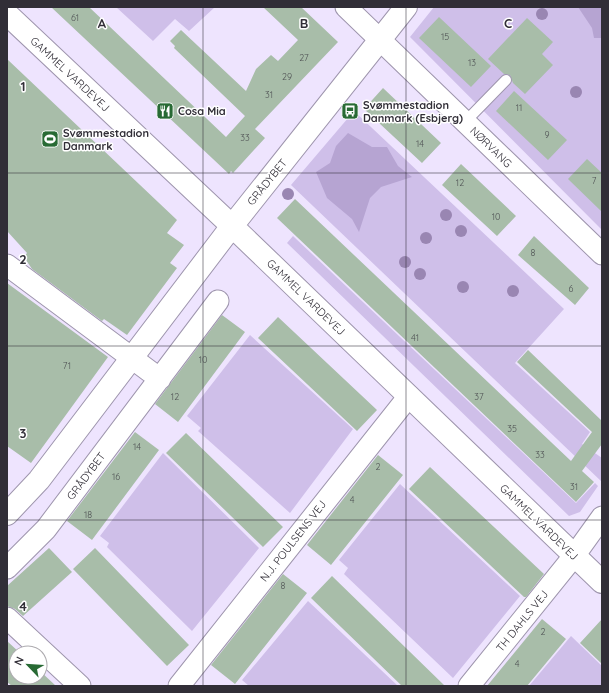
<svg xmlns="http://www.w3.org/2000/svg" width="609" height="693" font-family="Quicksand,sans-serif">
<rect width="100%" height="100%" fill="#eee4fe"/>
<!-- green -->
<path fill="#cfbfe9" d="M116,7H215L189,31L175,19L153,41Z
M434,7H602V230L410,37Z
M354,111L564,309L515,363L590,432L582,444L602,458V482L291,185Z
M293,236L576,503L595,483L598,486L580,512L569,516L287,243Z
M250,335L353,429L290,513L198,431L201,428L187,416Z
M163,453L259,548L192,631L107,547L109,543L100,536Z
M400,484L520,596L453,678L344,574L348,568L339,560Z
M308,601L398,686H249L242,680Z
M571,636L602,666V686H529Z"/>
<!-- forest -->
<path fill="#b6a4d2" d="M578,7H602V38H594L592,28Z
M348,133L372,147H387L398,166L412,177L381,187L370,198L359,232L352,219L327,198L316,172L330,163L336,146Z"/>
<!-- building -->
<path fill="#a8bda9" d="M51,7H89L226,137L245,116L174,48L175,46L170,41L181,30L246,91L256,69L271,55L278,61L298,40L263,7H301L338,42L255,129L265,138L233,173L231,171L229,174Z
M439,17L491,66L471,87L419,38Z
M527,18L553,42L542,54L553,65L525,94L513,83L510,75L504,74L488,59Z
M7,59L177,220L167,233L184,245L170,263L177,268L127,335L104,319L102,321L32,269L24,257L27,253L7,231Z
M383,88L441,143L422,163L364,109Z
M514,91L567,140L548,160L496,111Z
M587,159L602,173V212L568,179Z
M461,164L516,216L497,236L442,185Z
M295,199L571,461L592,432L517,362L528,350L601,420L602,418V444L582,471L594,482L576,502L277,218Z
M534,236L589,288L575,305L518,255Z
M7,283L108,357L31,463L7,446Z
M222,315L245,332L178,422L155,404Z
M278,317L377,410L357,431L258,338Z
M135,432L159,450L92,540L67,521Z
M186,433L283,527L263,547L166,453Z
M378,455L403,475L331,565L307,545Z
M430,467L544,574L526,597H524L409,489Z
M49,548L72,572L23,616L15,609L7,606V586Z
M95,548L189,645L167,666L73,569Z
M283,574L307,593L235,684L211,665Z
M332,576L445,686H402L311,598Z
M542,619L566,639L527,686H487Z
M602,619V664L580,643Z
M7,641L20,653H16V677H40V671L56,686H12L7,682Z"/>
<g fill="none" stroke-linecap="round" stroke-linejoin="round">
<!-- lane casing -->
<g stroke="#9e95ad" stroke-width="12">
<path id="lane" d="M465,122L506,80"/>
</g>
<!-- street casing -->
<g stroke="#9e95ad" stroke-width="23">
<path id="street" d="M346,7L602,254
M7,265L160,379
M7,568L46,529L218,301
M7,618L80,686
M179,686L409,396
M469,686L574,556L602,517"/>
</g>
<!-- secondary casing -->
<g stroke="#9e95ad" stroke-width="24">
<path id="secondary" d="M7,14L232,226L602,582
M7,514L39,480L232,226L406,7"/>
</g>
<!-- lane -->
<use href="#lane" stroke="#fff" stroke-width="10"/>
<!-- street -->
<use href="#street" stroke="#fff" stroke-width="21"/>
<!-- secondary -->
<use href="#secondary" stroke="#fff" stroke-width="22"/>
</g>
<!-- trees -->
<g fill="#9986b2">
<circle cx="542" cy="14" r="6"/>
<circle cx="576" cy="92" r="6"/>
<circle cx="288" cy="194" r="6"/>
<circle cx="446" cy="215" r="6"/>
<circle cx="461" cy="231" r="6"/>
<circle cx="426" cy="238" r="6"/>
<circle cx="405" cy="262" r="6"/>
<circle cx="420" cy="274" r="6"/>
<circle cx="463" cy="287" r="6"/>
<circle cx="513" cy="291" r="6"/>
</g>
<!-- grid -->
<path fill="none" stroke="#312e37" stroke-width="1" stroke-opacity="0.55" d="M203,7V686M406,7V686M7,173H602M7,346H602M7,520H602"/>
<!-- icons -->
<defs>
<g id="restaurant-square" transform="scale(0.9)"><rect x="-9" y="-9" width="18" height="18" rx="4" fill="#286a34" stroke="#fff"/><path d="M-5-6h1v4h1v-4h1v4h1v-4h1v5L-1.5 .5V6h-2V.5L-5-1ZM5-6V6H3V1.5H1.5Q1.5-4 5-6Z" fill="#fff"/></g>
<g id="bus-square" transform="scale(0.9)"><rect x="-9" y="-9" width="18" height="18" rx="4" fill="#286a34" stroke="#fff"/><path d="M-5-6H5V4H4V6H2V4H-2V6H-4V4H-5ZM-3.5-4V0h7V-4ZM-3.5 1.2v1.5H-2V1.2ZM2 1.2v1.5H3.5V1.2Z" fill="#fff"/></g>
<g id="stadium-square" transform="scale(0.9)"><rect x="-9" y="-9" width="18" height="18" rx="4" fill="#286a34" stroke="#fff"/><path d="M0-5a6.5 5 0 1 0 0 10a6.5 5 0 1 0 0-10ZM-3.5-1.8h7v3.6h-7Z" fill="#fff"/></g>
</defs>
<g fill-rule="evenodd">
<use href="#restaurant-square" x="165" y="111"/>
<use href="#bus-square" x="350" y="111"/>
<use href="#stadium-square" x="50" y="139"/>
</g>
<g text-anchor="middle" stroke-width="3" stroke-linejoin="round" paint-order="stroke">
<!-- number labels -->
<g font-size="9" fill="#4f5254">
<text x="75" y="21">61</text>
<text x="445" y="40">15</text>
<text x="304" y="61">27</text>
<text x="472" y="66">13</text>
<text x="287" y="80">29</text>
<text x="269" y="98">31</text>
<text x="519" y="111">11</text>
<text x="547" y="138">9</text>
<text x="245" y="141">33</text>
<text x="420" y="147">14</text>
<text x="594" y="184">7</text>
<text x="460" y="186">12</text>
<text x="496" y="220">10</text>
<text x="533" y="256">8</text>
<text x="571" y="292">6</text>
<text x="415" y="341">41</text>
<text x="203" y="363">10</text>
<text x="67" y="369">71</text>
<text x="175" y="400">12</text>
<text x="479" y="400">37</text>
<text x="512" y="432">35</text>
<text x="137" y="450">14</text>
<text x="540" y="458">33</text>
<text x="378" y="470">2</text>
<text x="116" y="480">16</text>
<text x="574" y="490">31</text>
<text x="352" y="503">4</text>
<text x="88" y="518">18</text>
<text x="283" y="589">8</text>
<text x="543" y="635">2</text>
<text x="517" y="667">4</text>
</g>
<!-- street labels -->
<g font-size="11" fill="#312e37" stroke="#fff">
<text transform="translate(70 74) rotate(43)" y="4">GAMMEL VARDEVEJ</text>
<text transform="translate(491 147) rotate(44)" y="4">NØRVANG</text>
<text transform="translate(267 182) rotate(-51)" y="4">GRÅDYBET</text>
<text transform="translate(306 297) rotate(44)" y="4">GAMMEL VARDEVEJ</text>
<text transform="translate(86 476) rotate(-53)" y="4">GRÅDYBET</text>
<text transform="translate(539 522) rotate(44)" y="4">GAMMEL VARDEVEJ</text>
<text transform="translate(293 541) rotate(-52)" y="4">N.J. POULSENS VEJ</text>
<text transform="translate(522 621) rotate(-51)" y="4">TH DAHLS VEJ</text>
</g>
<!-- poi labels -->
<g font-size="11" font-weight="bold" fill="#312e37" stroke="#fff" text-anchor="start">
<text x="363" y="109">Svømmestadion<tspan x="363" dy="13">Danmark (Esbjerg)</tspan></text>
<text x="178" y="115">Cosa Mia</text>
<text x="63" y="137">Svømmestadion<tspan x="63" dy="13">Danmark</tspan></text>
</g>
</g>
<g font-size="13" text-anchor="middle" font-weight="bold" fill="#312e37" stroke="#fff" stroke-width="3" stroke-linejoin="round" paint-order="stroke">
<text x="102" y="28">A</text>
<text x="304" y="28">B</text>
<text x="508" y="28">C</text>
<text x="23" y="91">1</text>
<text x="23" y="264">2</text>
<text x="23" y="438">3</text>
<text x="23" y="611">4</text>
</g>
<!-- border -->
<rect width="609" height="693" fill="none" stroke="#312e37" stroke-width="16"/>
<!-- north arrow -->
<g transform="translate(28 665) rotate(295)"><circle r="19" fill="#ffffff" stroke="#adabaf"/>
<path d="M0-3L7 15L0 10L-7 15Z" fill="#286a34"/>
<text y="-6" font-size="11" font-weight="bold" text-anchor="middle" fill="#312e37">N</text>
</g>
</svg>
